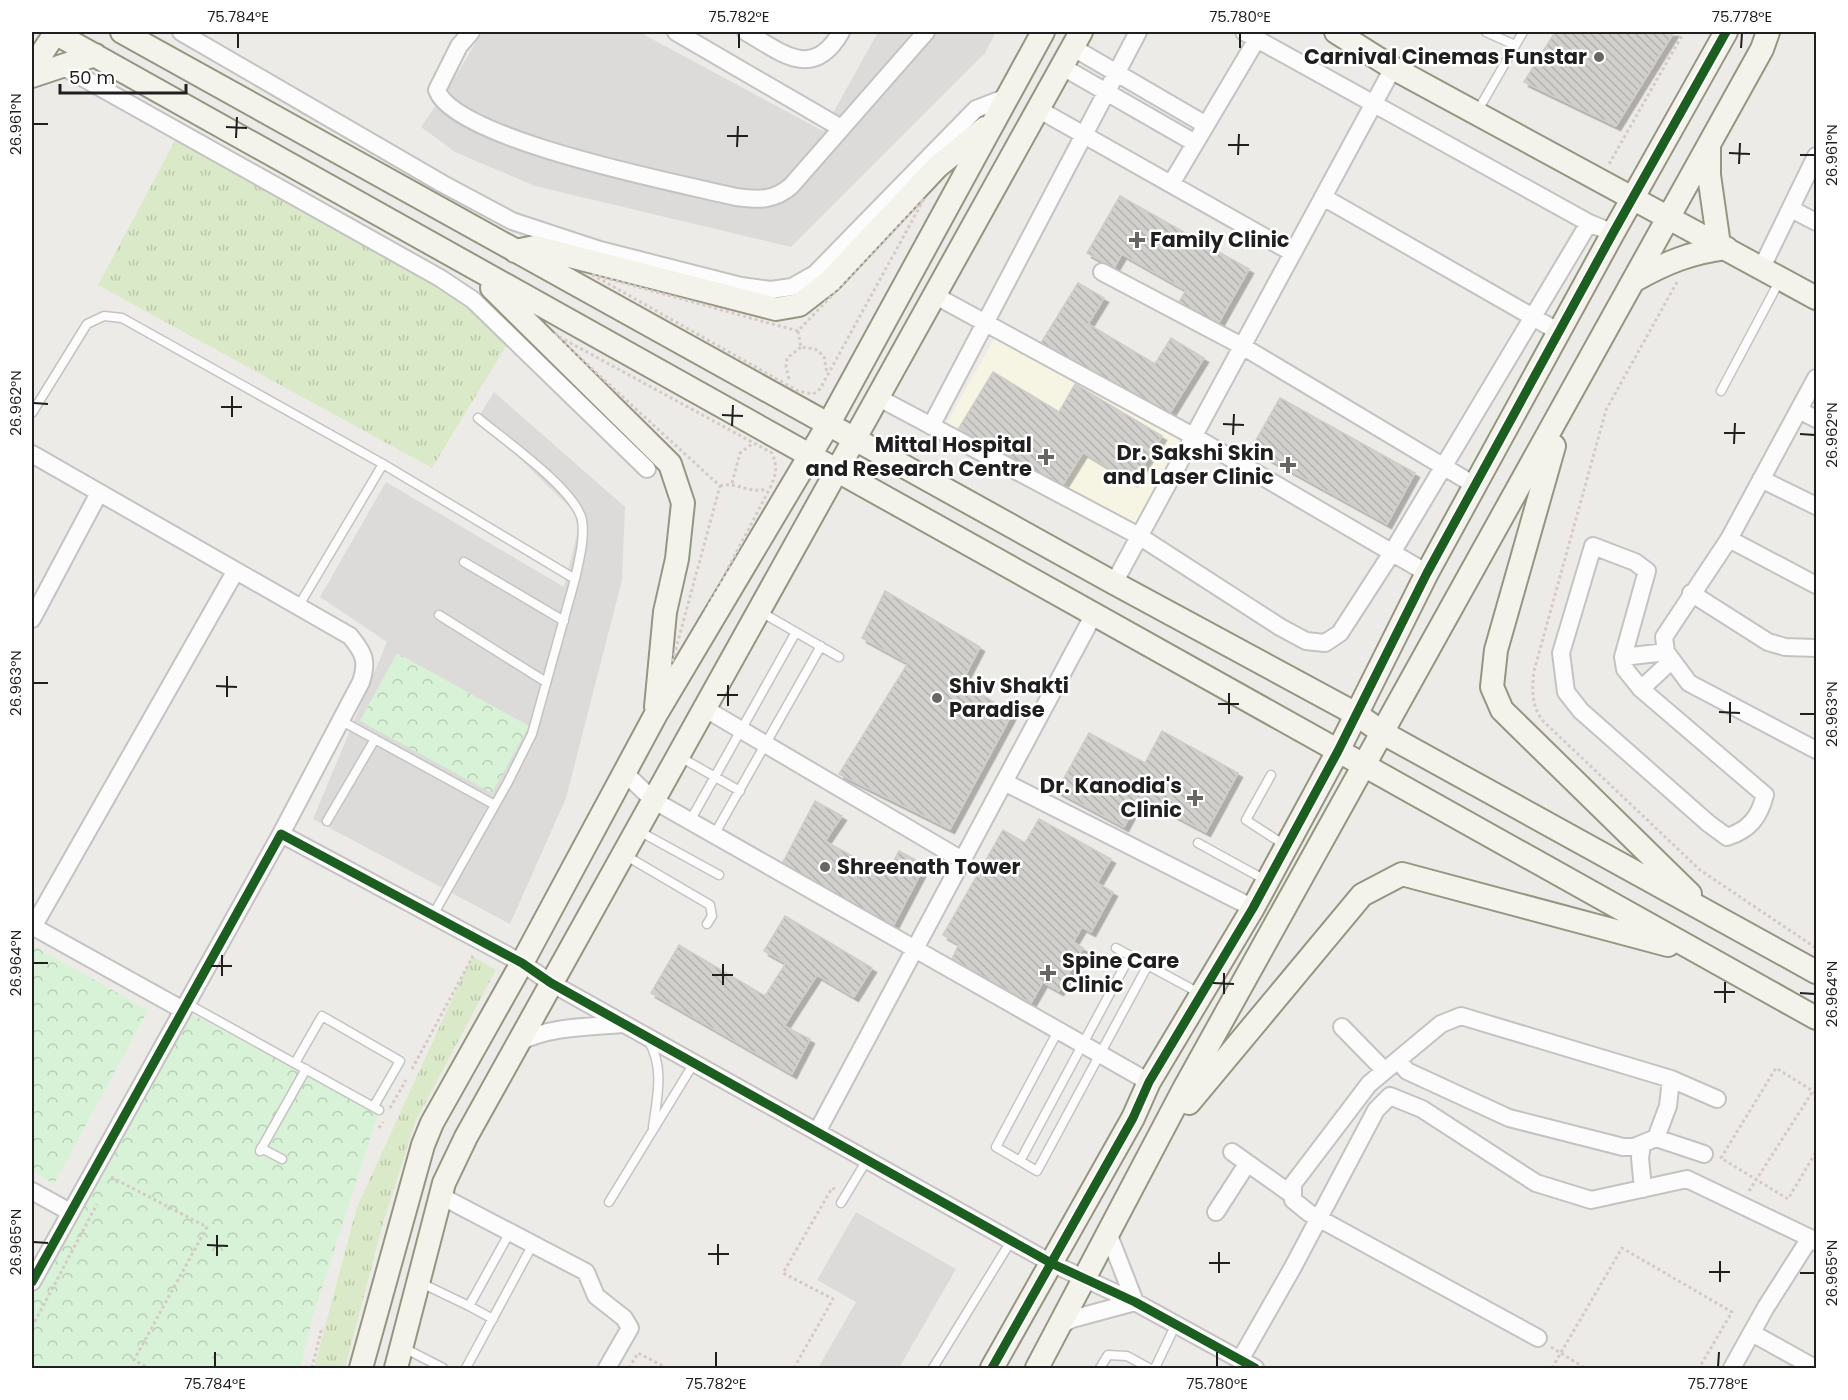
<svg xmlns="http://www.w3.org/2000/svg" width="1848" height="1400" font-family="Poppins,sans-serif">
<defs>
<pattern id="grass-tufts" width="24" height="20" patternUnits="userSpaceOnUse" patternTransform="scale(1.5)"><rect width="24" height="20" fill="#dae9c8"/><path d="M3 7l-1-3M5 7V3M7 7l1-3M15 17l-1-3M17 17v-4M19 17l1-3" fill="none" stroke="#bbc7ab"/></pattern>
<pattern id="park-crowns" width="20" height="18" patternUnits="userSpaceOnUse" patternTransform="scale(1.5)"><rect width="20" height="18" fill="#d7f2d6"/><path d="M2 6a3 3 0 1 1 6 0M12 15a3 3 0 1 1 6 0" fill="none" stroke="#b8cfb7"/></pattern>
<pattern id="building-back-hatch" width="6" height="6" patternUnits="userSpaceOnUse" patternTransform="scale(1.5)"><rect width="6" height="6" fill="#d2d0cd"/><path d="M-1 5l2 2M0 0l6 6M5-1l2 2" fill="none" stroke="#b4b2b0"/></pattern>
<filter id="shadow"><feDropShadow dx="4.5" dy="4.5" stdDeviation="0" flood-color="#0004"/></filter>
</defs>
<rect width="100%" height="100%" fill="#edebe8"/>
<!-- residential -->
<path fill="#dcdbd9" d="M482,32H639L823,131L878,32H996L985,53L791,247L535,186L455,152L421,127L457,74Z
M494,392L625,507L622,580L566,798L510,924L313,819L387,642L320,597L386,482L564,587L581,518L478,418Z
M856,1212L956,1269L899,1368H818L856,1302L817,1280Z"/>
<!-- education -->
<path fill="#f6f5e4" d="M995,337L1181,439L1136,525L945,426Z"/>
<!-- grass -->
<path fill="url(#grass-tufts)" d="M176,139L460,296L509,341L432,468L98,285Z
M472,956L496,970L415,1122L382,1227L345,1368H314L357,1207Z"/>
<!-- park -->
<path fill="url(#park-crowns)" d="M397,653L529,726L492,793L360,721Z
M32,945L148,1010L54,1184L32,1171Z
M183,1010L379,1110L313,1316L300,1368H32V1297Z"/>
<!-- building -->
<path fill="url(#building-back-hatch)" stroke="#d0cdc9" stroke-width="1.5" filter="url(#shadow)" d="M1555,32H1674L1616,126L1524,82Z
M1120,196L1249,269L1217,326L1178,304L1186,290L1122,254L1114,268L1087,253Z
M1078,283L1104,298L1088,324L1155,364L1171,338L1204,358L1167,418L1041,343Z
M993,372L1059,412L1075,384L1162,436L1133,482L1083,452L1060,489L959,428Z
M1280,398L1415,473L1387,524L1251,449Z
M885,591L980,647L962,682L1012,714L950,829L839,774L908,663L862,638Z
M1162,731L1238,773L1206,832L1140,797L1124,827L1057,791L1089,733L1145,763Z
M815,801L842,816L825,841L886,875L899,851L925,865L891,930L780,868Z
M1039,819L1111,859L1097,883L1113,892L1091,932L1082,927L1073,942L1083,948L1059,991L1043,982L1031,1003L952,959L959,944L943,935L1003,830L1025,843Z
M785,916L872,968L854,997L817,975L784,1026L810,1039L792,1074L651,993L679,945L765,996L786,963L764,951Z"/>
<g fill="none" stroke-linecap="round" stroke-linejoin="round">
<!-- lane casing -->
<g stroke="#c4c3c2" stroke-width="11">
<path id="lane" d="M1486,32L1515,45
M1477,112L1523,32
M1721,391L1780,280
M32,413L87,324L104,316L122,318L383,464L575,579L532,734L508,782L433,915
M478,418C503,439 575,489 582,520C585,539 579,560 575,579
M464,562L564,621
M298,607L383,464
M761,612L839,657
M439,615L546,682
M340,720L495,805
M680,757L740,791
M1271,775L1246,820L1286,846
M327,821L375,739
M690,821L796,632
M637,830L719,875
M714,835L821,646
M1198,843L1267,881
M623,854L710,905L712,916L707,924
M1116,948L1201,994
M186,1003L379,1110
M1058,1031L996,1147L1037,1171L1148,965
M648,1040C665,1067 657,1098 653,1127
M295,1063L322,1016L400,1061L374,1106
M261,1148L282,1159
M260,1151L306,1069
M1020,1161L1130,956
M609,1202L694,1063
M841,1203L867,1160
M419,1282L469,1306L510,1232
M469,1306L493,1319
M402,1347L443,1368
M466,1368L533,1244
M933,1368L1011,1241
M1100,1368L1108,1355L1127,1356L1149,1368
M1155,1368L1176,1324"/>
</g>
<!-- street casing -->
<g stroke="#c4c3c2" stroke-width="20">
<path id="street" d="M181,32L443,184L512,221L600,250L741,286L771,290L792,287L815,274L976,109L1007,97
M471,32L459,46L437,90C454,140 682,184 736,197C758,200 774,201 791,186L926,32
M676,32L841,128
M746,32C782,53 813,81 841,32
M1244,32L1589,223L1613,233
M1072,47L1206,125
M60,65L440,278L473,300L647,469
M1061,66L1195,143
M1038,109L1293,253
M1171,184L1257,39
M1323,197L1559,332
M1791,209L1816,222
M1762,267L1816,156
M1102,272L1242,346L1476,486
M934,295L1193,436L1427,573
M1816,378L1729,539L1664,637L1666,652L1689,683L1816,750
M877,397L1139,536L1280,627L1306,641L1325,643L1340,633L1393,551L1589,223
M1799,410L1816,419
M931,426L1138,32
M32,454L350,636C364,653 368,661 361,682L281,834
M1761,479L1816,506
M1729,539L1816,585
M1593,546L1635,562L1647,571L1623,657L1625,669L1641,689L1765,795C1759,818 1749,830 1727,837L1708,823L1581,711L1566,692L1561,653Z
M1114,583L1393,68
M1691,593L1768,642L1785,647L1816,648
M32,619L99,493
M1623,657L1666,652
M1641,689L1672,660
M704,708L962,860
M624,772L653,800L1149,1082
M1004,782L1253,908
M32,926L183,1010
M33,927L235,572
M1342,1027L1385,1071
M519,1042C551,1026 588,1027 623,1024
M1398,1060L1407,1071L1509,1118L1623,1147H1634L1656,1138L1668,1106L1671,1079L1461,1016L1441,1024L1369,1084L1293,1184V1200L1309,1213L1538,1338
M1671,1079L1717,1099
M817,1132L1094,614
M1656,1138L1704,1154
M1642,1145L1640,1158L1643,1189
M1232,1152L1291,1194
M32,1191L70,1212
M441,1196L586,1272L596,1296L624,1318L630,1328L607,1368
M1216,1212L1247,1164
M32,1282L281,834L522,963L551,983L1051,1263L1135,1302L1255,1368
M1061,1325L1072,1319L1135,1302L1108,1233
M1752,1333L1815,1368
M1240,1360L1293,1267L1376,1110L1390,1096L1422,1109L1536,1183L1591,1200L1687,1179L1810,1238
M1732,1368L1766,1307L1810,1238L1816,1242"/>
</g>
<!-- secondary casing -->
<g stroke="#959681" stroke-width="26">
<path id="secondary" d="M53,32L1816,1018
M122,32L1114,583L1356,714L1383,733L1816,972
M1336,32L1393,68L1816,298
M32,68L56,32
M32,76L95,55
M1709,147V175L1719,245
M515,251L535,247L776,309L799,305L830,281L937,167L985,128
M1635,280C1665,263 1692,252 1726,248
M492,288L670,464L683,503L677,559L665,612L656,707
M1554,446L1496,650L1492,687L1502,710L1690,894
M1189,1103L1362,895L1402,874L1668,945
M361,1368L423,1145L432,1123L522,963L656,714L828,425L1043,32
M396,1368L444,1183L466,1137L1081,32
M992,1368L1133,1118L1149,1082L1253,908L1338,751L1427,573L1613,233L1726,32
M1037,1368L1185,1087L1762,49L1768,32"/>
</g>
<!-- path -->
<path stroke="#d6c9c7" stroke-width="3" stroke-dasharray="3 3" stroke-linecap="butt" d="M1609,164L1684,32
M924,199L820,389L813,394L798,391L591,274L798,331Z
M1677,282L1606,410L1534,671C1532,690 1531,705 1543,721L1700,870L1816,948
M798,331L801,347L815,349L824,356L827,374
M554,334L772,453C778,467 776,475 770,488L665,689L720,486Z
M789,379L786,367L787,358L801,347
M732,483L740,453L752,444
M720,486C737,481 748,494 766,489
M412,1069L473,956
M1816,1093L1776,1068L1721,1158L1788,1199L1816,1152
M390,1108L406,1080
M379,1128L383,1122
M111,1177L207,1227L134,1360L148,1368
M1749,1191L1813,1091
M32,1327L97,1204
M1551,1347L1585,1368
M312,1368L322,1327
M629,1368L638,1353L667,1368
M794,1368L833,1299L783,1273L832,1188L836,1190
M1552,1368L1622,1248L1732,1312L1699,1368"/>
<!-- lane -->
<use href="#lane" stroke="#fcfcfc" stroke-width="8"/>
<!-- street -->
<use href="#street" stroke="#fcfcfc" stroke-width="16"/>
<!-- secondary -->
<use href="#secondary" stroke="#f3f3eb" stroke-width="22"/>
<!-- cycleway casing -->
<g stroke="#fff" stroke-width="13">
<path id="cycleway" d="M32,1282L281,834L522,963L551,983L1051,1263L1135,1302L1255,1368
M992,1368L1133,1118L1149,1082L1253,908L1338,751L1427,573L1613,233L1726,32"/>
</g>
<!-- cycleway -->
<use href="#cycleway" stroke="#1b5e20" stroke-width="9"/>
</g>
<!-- ticks -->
<path fill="none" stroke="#1f1f1f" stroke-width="2" d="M238,48V33M739,48V33M1240,48V33M1741,48L1742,33M33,124H48M226,127L247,128M727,136H748M236,138L237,117M1228,145H1249M737,147L738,126M1729,153L1750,154M1238,155L1239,134M1800,155H1815M1739,164L1740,143M33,403L48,404M221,407H242M722,415L743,416M232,417V396M1223,424L1244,425M732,426L733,405M1724,433H1745M1800,434L1815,435M1233,435L1234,414M1734,444L1735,423M33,683H48M216,686L237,687M717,695H738M227,697V676M1218,704H1239M728,706V685M1719,712L1740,713M1229,714V693M1800,714H1815M1730,723V702M33,963H48M211,966H232M712,975H733M222,976V955M1213,983L1234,984M723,985V964M1714,992H1735M1800,993L1815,994M1224,994V973M1725,1003V982M33,1242L48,1243M207,1245L228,1246M708,1254H729M217,1256V1235M1209,1263H1230M718,1265V1244M1709,1272H1730M1219,1273V1252M1800,1273H1815M1720,1282V1261M215,1367V1352M716,1367V1352M1217,1367V1352M1718,1367L1719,1352"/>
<!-- markers -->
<g fill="#676665" stroke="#fff" stroke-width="2">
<circle cx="1599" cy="57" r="6"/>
<path d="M1134 231h6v6h6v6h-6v6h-6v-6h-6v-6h6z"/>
<path d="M1043 448h6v6h6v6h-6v6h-6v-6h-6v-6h6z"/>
<path d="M1285 456h6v6h6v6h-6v6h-6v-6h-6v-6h6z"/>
<circle cx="937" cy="698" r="6"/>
<path d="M1192 789h6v6h6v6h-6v6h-6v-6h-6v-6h6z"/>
<circle cx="825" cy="867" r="6"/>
<path d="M1045 964h6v6h6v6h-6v6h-6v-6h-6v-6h6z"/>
</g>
<g text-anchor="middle" stroke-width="5" stroke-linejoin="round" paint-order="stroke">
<!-- poi labels -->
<g font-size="21" font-weight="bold" fill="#1f1f1f" stroke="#fff" text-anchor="end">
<text x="1587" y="64">Carnival Cinemas Funstar</text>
<text x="1150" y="247" text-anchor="start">Family Clinic</text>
<text x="1032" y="452">Mittal Hospital<tspan x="1032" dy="24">and Research Centre</tspan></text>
<text x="1274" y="460">Dr. Sakshi Skin<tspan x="1274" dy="24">and Laser Clinic</tspan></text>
<text x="949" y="693" text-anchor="start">Shiv Shakti<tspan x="949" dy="24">Paradise</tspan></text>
<text x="1182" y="793">Dr. Kanodia's<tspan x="1182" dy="24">Clinic</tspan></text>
<text x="837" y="874" text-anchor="start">Shreenath Tower</text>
<text x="1062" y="968" text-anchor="start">Spine Care<tspan x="1062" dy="24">Clinic</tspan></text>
</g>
</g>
<!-- border -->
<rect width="1848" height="1400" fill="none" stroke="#ffffff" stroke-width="66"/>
<!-- scale -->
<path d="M60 84v9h126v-9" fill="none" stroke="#1f1f1f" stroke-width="3"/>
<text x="69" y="84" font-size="18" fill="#1f1f1f" stroke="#ffffff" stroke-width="4.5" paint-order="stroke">50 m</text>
<rect x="33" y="33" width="1782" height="1334" fill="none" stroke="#1f1f1f" stroke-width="2"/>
<g font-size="15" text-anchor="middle" fill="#1f1f1f">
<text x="238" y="22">75.784°E</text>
<text x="739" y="22">75.782°E</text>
<text x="1240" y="22">75.780°E</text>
<text x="1742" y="22">75.778°E</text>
<text transform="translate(16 124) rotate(-90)" y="5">26.961°N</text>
<text transform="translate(1832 155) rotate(-90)" y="5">26.961°N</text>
<text transform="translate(16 403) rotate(-90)" y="5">26.962°N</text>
<text transform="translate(1832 435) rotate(-90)" y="5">26.962°N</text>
<text transform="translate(16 683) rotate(-90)" y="5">26.963°N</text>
<text transform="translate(1832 714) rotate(-90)" y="5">26.963°N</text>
<text transform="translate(16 963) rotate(-90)" y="5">26.964°N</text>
<text transform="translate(1832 994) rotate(-90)" y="5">26.964°N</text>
<text transform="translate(16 1242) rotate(-90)" y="5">26.965°N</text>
<text transform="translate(1832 1273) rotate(-90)" y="5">26.965°N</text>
<text x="215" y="1389">75.784°E</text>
<text x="716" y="1389">75.782°E</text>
<text x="1217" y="1389">75.780°E</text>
<text x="1718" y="1389">75.778°E</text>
</g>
</svg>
